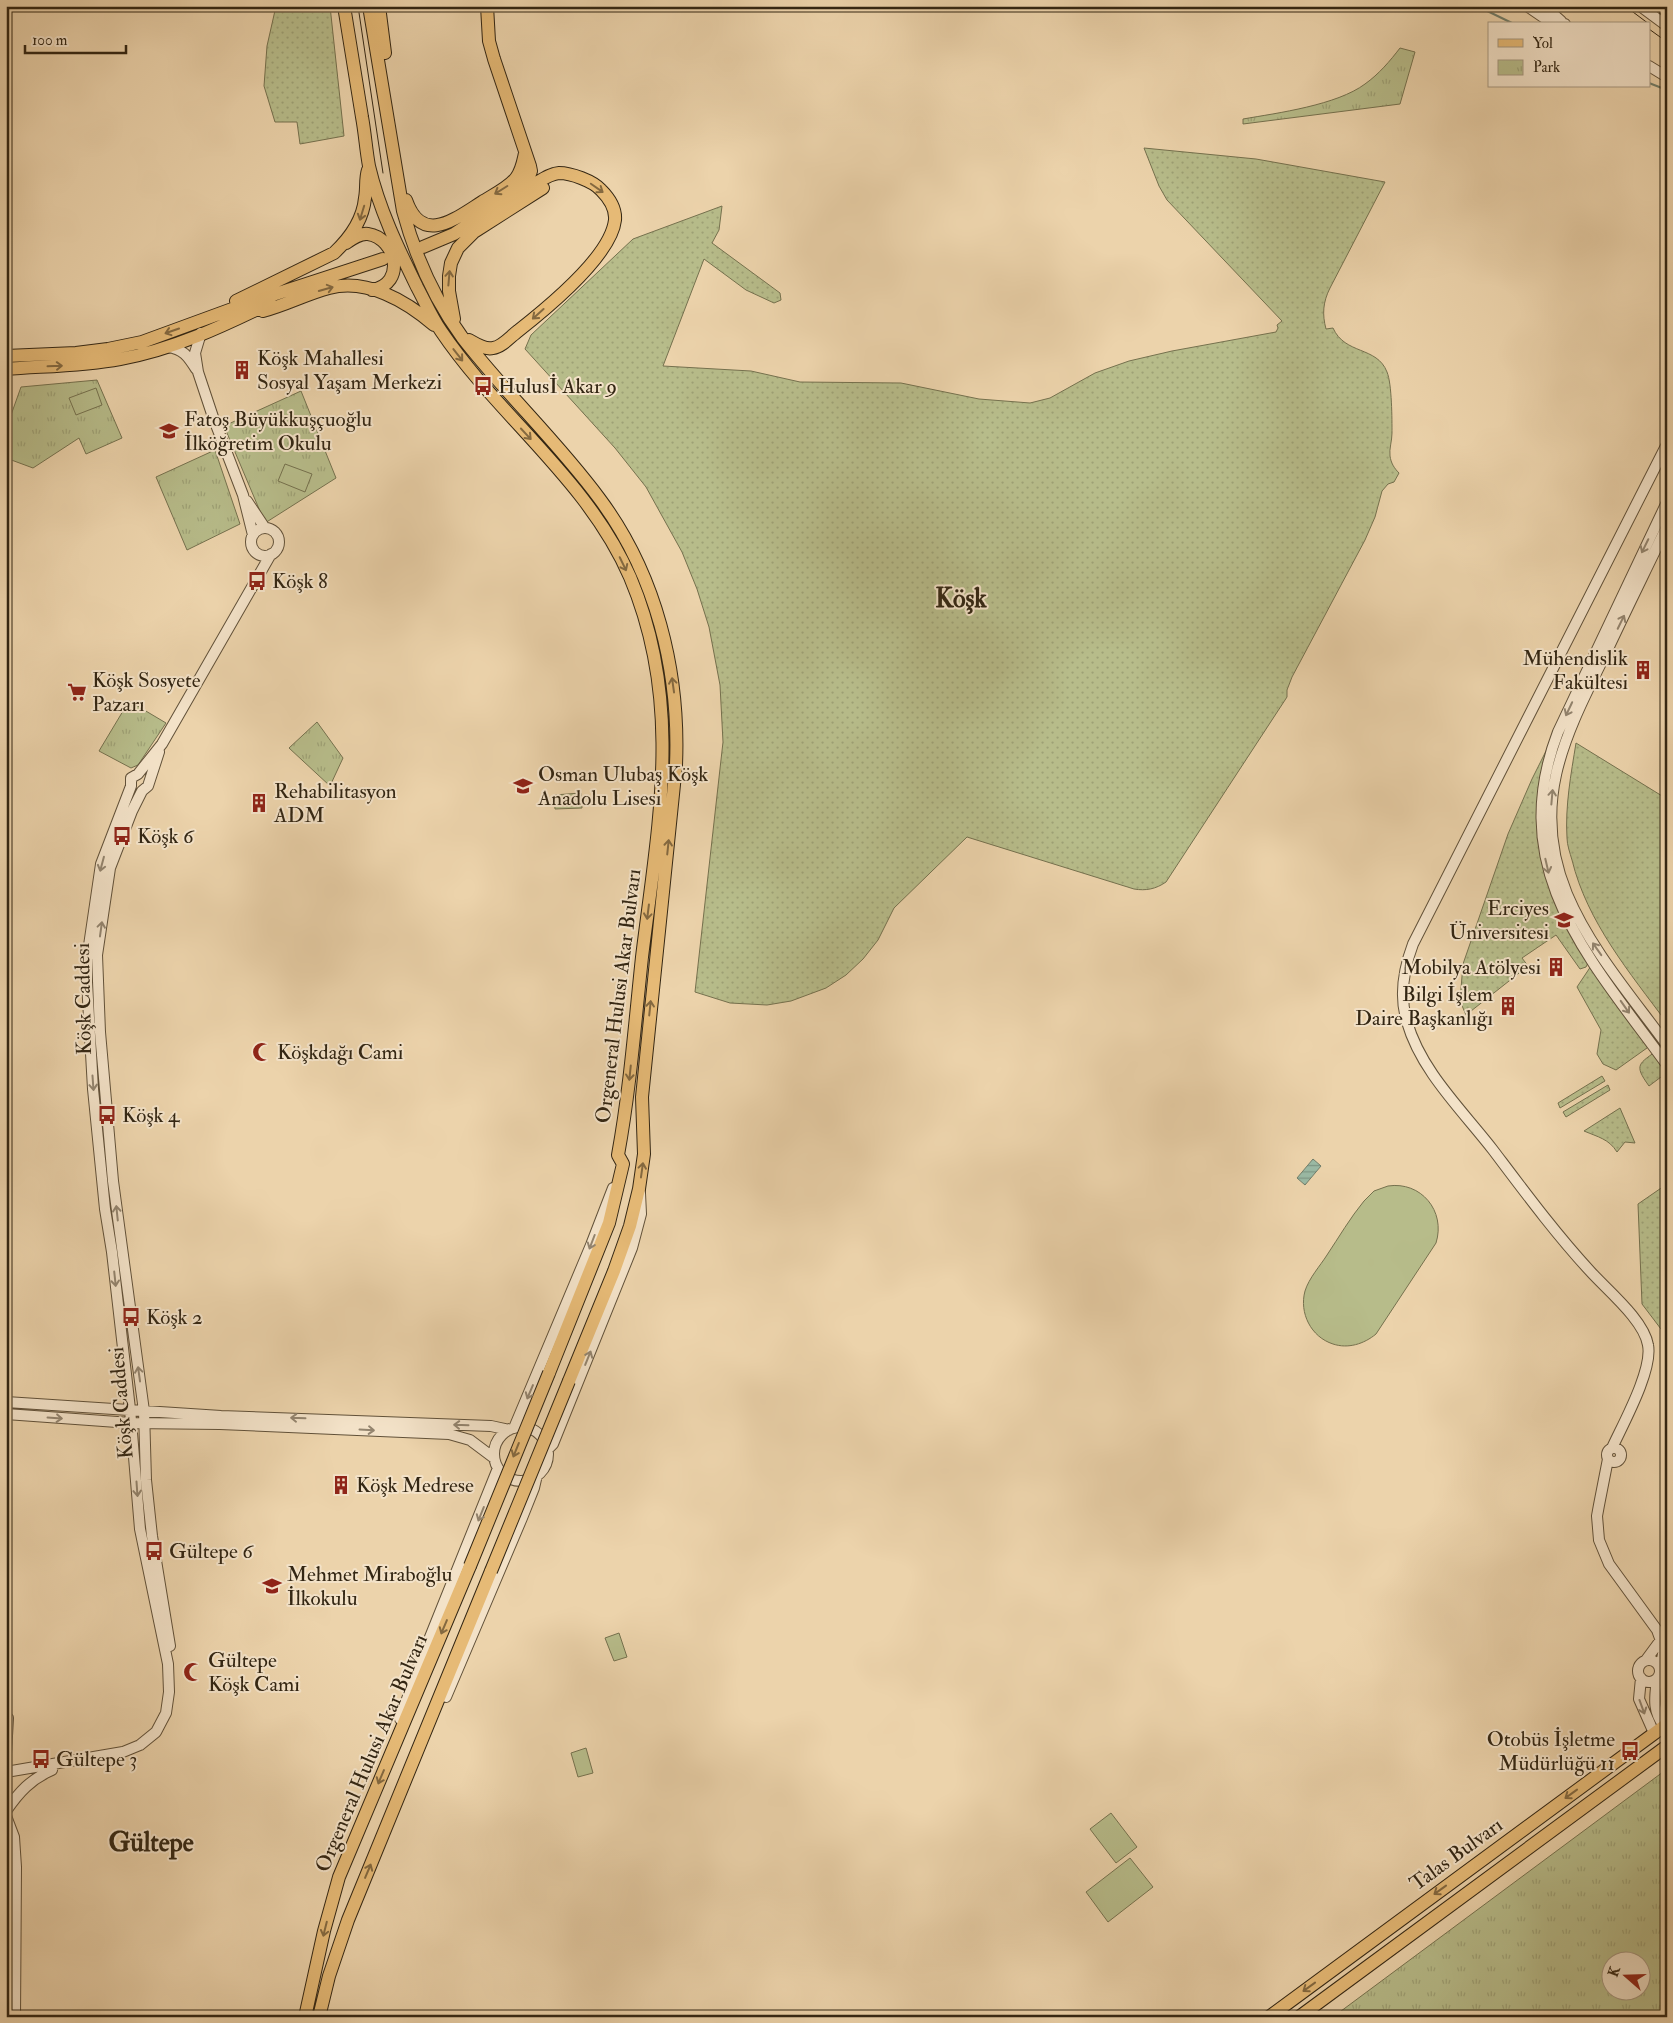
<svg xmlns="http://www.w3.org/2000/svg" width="1673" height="2023" font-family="'IM FELL Double Pica',serif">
<defs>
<pattern id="grass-dots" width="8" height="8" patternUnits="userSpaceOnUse" patternTransform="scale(1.25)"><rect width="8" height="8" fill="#b7bc8a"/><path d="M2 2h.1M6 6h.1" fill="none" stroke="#9ea176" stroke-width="1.8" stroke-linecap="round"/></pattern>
<pattern id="park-tufts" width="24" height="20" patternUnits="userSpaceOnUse" patternTransform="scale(1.25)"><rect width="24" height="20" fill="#b7bc8a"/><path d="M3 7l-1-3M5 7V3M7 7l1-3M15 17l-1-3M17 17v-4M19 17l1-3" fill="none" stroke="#9ea176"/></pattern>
<pattern id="water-rules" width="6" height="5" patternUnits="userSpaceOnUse" patternTransform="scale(1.25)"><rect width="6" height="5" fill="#9ab9a4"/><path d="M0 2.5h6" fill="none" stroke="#7e9684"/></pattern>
</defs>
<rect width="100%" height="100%" fill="#ecd3ab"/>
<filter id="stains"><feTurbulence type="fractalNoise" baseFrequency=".004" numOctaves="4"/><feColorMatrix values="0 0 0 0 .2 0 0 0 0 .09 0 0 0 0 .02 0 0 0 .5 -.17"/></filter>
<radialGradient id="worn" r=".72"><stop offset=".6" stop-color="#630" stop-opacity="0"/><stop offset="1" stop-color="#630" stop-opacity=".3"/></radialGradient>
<!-- grass -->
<path fill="url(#grass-dots)" stroke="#75714e" d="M276,6H330L344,136L300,144L297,122H275L264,86L267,46Z
M1144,148L1256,159L1385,182L1330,288C1323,302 1322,314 1326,329L1333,328C1345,355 1377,346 1387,372C1392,384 1392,420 1392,433C1392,441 1389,449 1390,456C1391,463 1394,468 1399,473L1394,482L1388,484L1382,491L1375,517L1365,540L1292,677L1287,690V697L1166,882C1156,889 1146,891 1134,889L967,837L894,908L878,940L863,959L846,975L826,988L791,1001L767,1005L730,1003L695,992L723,742L720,685L709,627L697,589L682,552L646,487L615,448L525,349L531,335L633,239L722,206L719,230L712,243L780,293L781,300L774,303L746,290L704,259L663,366L751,371L800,382L901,383L979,399L1030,403L1050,398L1095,373L1129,361L1172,351L1276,332L1278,328L1277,325L1282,321L1167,200L1159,186Z
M1576,743L1667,799V1023C1630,973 1587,922 1572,860C1570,853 1567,845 1567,838C1565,806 1571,774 1576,743Z
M1548,747L1545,779L1555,888L1591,957L1586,967L1580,969L1556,935L1522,958L1528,966L1466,1015L1460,1001L1463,964L1508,834L1532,779Z
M1595,960L1654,1043L1616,1070L1603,1064L1597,1054L1601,1030L1577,987Z
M1659,1049L1667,1061V1076L1665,1074L1649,1086C1633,1064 1639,1064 1659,1049Z
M1602,1076L1605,1081L1560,1108L1558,1103Z
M1608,1085L1610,1090L1566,1117L1563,1112Z
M1620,1108L1635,1143L1625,1142L1617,1152C1609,1139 1598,1137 1584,1131Z
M1667,1184V1337L1642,1304L1638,1204Z"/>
<!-- park -->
<path fill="url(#park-tufts)" stroke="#75714e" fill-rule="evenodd" d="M1400,48L1415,52L1400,104L1243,124V119C1278,113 1337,105 1365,84C1379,74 1390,61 1400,48Z
M97,380L122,438L86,454L79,438L33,468L6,458V429L21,387Z
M301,391L336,478L265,523L224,426Z
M215,450L240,524L187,550L156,477Z
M129,701L166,723L138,765L131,768L99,751Z
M317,722L343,758L330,786L289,748Z
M1667,1769V2017H1333ZM1640,1960V1990H1610V1960Z"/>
<!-- garden -->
<path fill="#b7bc8a" stroke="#75714e" d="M96,388L102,405L76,415L69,398Z
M285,464L312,474L305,492L278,481Z
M581,793L582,808L555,809L554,795Z
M1388,1186C1421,1181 1446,1211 1436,1243L1376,1334C1364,1344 1348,1349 1333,1344C1311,1337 1299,1313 1305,1291C1309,1278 1320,1266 1327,1255C1339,1237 1350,1218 1364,1201L1374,1191Z
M619,1633L627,1657L614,1661L605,1638Z
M586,1748L593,1773L578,1777L571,1753Z
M1111,1813L1137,1847L1116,1863L1090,1829Z
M1130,1858L1153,1887L1108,1922L1086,1892Z"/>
<!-- water -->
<path fill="url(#water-rules)" stroke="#717e6a" d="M1313,1159L1321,1166L1305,1185L1297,1178Z"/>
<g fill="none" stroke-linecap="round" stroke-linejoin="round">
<!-- stream -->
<path stroke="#717e6a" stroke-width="2" d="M1477,6L1514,24
M1649,83L1667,90"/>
<!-- minor casing -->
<g stroke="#615139" stroke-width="12">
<path id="minor" d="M1527,6L1546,19L1565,24
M1544,6L1561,21
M1640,6L1667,26
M1660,6L1667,11
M1649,66L1667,77
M201,333L195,353L198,372L213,417L243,495L253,535
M168,347C183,349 188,356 196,369
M247,501L265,528
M1667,502L1558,732C1505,871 1590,959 1667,1065
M1667,526C1647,568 1626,610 1606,653C1566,734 1529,802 1567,894C1590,949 1632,997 1667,1045
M251 542a14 14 0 1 1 28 0a14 14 0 1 1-28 0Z
M159,752L148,786L142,791L132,811L110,868L97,955L100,1032L113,1181L144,1411L146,1480L152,1536L170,1646
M6,1402L221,1416L491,1426L509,1430
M6,1414L131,1423L220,1424L449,1434L470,1440L494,1458
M494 1454a27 27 0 1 1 54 0a27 27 0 1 1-54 0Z
M514,1428L591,1245L613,1188
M1607 1455a7 7 0 1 1 14 0a7 7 0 1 1-14 0Z
M1612,1448C1623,1424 1653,1370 1648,1345C1644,1320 1607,1290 1590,1271C1555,1233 1524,1191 1493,1150C1462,1110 1421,1071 1407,1022C1399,996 1404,968 1413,944L1667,444
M547,1450L553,1444L632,1248L641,1214L640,1193
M1608,1459L1599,1505L1597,1516L1599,1540L1609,1564L1657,1630L1664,1649L1660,1669
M1646,1660L1660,1641
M1638 1671a11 11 0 1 1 22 0a11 11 0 1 1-22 0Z
M1641,1678L1639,1699L1654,1733
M1657,1679C1655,1697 1652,1710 1664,1726
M446,1697L522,1518L534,1488L537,1475
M400,1719L420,1662L498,1468
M6,1754L8,1718
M6,1772L123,1752L140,1745L156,1732L166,1713L169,1692L168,1664L140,1529L130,1409L112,1252L105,1209L93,1089L87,982V959L101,864L131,786V778L138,774L162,744L271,554
M6,1811C19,1792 31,1779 52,1770
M6,1816L14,1837L16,1867L15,2017"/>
</g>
<!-- major casing -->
<g stroke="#332613" stroke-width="14">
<path id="major" d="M344,6C350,43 356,80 362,117C365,133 366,150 369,166C379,209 398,248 417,287C425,302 432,318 441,331C499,417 588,480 630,577C684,704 658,826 642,957C635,1023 630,1089 618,1155L623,1164L609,1223L549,1373
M369,6L403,211C415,255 435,300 462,337C505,393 557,441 599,498C656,574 680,671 676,765L642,1097L644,1154L639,1189L630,1226L614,1271L569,1381
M379,6L385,53
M406,200C422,246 455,219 482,202C493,195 508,188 516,178C522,170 523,162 525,153
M346,243C353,238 360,233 368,234C396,238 407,284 372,290
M423,247L454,234L521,190L526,184L531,171L530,166L494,59L489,41L487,6
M236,301L334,253C350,238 363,220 365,198C367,188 365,179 368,170
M263,311C286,305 306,294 329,288C367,278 406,301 434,325
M454,319L449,291V276L451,263L458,248L474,232L543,188
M469,340C476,344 485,350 493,348C502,347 511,336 518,331C546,309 611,256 615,220C616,208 609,198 601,190C593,181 571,173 559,173C545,174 535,187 521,190
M6,356L76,353L108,349L142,342L254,301L383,259
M6,369C44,366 83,366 120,359C172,350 223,326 270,303
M305,2017L324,1931L339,1877L470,1566
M319,2017L329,1976L348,1920L491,1571
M1269,2017L1667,1724
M1299,2017L1667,1746"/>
</g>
<!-- minor -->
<use href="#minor" stroke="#f3e2c8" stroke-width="10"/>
<!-- major -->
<use href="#major" stroke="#e6ba76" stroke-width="12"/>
<!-- tram -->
<path stroke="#332613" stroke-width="1" d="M358,6L383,173
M1625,6L1649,24
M1649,29L1667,42"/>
<!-- major-bridge casing -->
<g stroke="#332613" stroke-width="14" stroke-linecap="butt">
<path id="major-bridge" d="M470,1566L549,1373
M491,1571L569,1381"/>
</g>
<!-- major-bridge -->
<use href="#major-bridge" stroke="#e6ba76" stroke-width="12"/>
</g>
<!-- one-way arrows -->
<defs><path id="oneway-shaft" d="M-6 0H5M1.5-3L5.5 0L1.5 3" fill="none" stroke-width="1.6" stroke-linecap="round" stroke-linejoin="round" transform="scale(1.25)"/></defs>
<g stroke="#846940">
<use href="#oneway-shaft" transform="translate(597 188) rotate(35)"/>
<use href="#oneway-shaft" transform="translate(501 190) rotate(148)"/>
<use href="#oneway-shaft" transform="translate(362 213) rotate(107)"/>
<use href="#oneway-shaft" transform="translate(449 278) rotate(-85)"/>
<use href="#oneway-shaft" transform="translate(326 289) rotate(-16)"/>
<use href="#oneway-shaft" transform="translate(538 314) rotate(138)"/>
<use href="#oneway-shaft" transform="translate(172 331) rotate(161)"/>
<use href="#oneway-shaft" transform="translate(458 355) rotate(52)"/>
<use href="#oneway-shaft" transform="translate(55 366) rotate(-2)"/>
<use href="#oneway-shaft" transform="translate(526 434) rotate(47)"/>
<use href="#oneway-shaft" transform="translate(623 564) rotate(64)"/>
<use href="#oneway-shaft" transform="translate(673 685) rotate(-98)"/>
<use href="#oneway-shaft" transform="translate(668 847) rotate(-84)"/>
<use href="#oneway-shaft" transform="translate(648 912) rotate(97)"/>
<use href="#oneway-shaft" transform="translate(650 1008) rotate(-84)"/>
<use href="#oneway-shaft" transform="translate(630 1073) rotate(96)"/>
<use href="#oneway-shaft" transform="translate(642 1170) rotate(-82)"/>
<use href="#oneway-shaft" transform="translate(516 1450) rotate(112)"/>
<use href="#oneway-shaft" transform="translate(444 1627) rotate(113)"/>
<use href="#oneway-shaft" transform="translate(381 1777) rotate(113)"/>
<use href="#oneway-shaft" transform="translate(1571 1794) rotate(144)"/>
<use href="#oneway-shaft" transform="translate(368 1871) rotate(-67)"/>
<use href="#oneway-shaft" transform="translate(1440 1890) rotate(144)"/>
<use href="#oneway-shaft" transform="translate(325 1929) rotate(104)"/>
<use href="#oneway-shaft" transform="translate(1309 1987) rotate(144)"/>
</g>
<g stroke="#93846e">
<use href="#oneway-shaft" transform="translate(1645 546) rotate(116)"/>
<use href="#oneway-shaft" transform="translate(1621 622) rotate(-64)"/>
<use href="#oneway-shaft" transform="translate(1569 709) rotate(115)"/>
<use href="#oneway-shaft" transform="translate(1552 797) rotate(-85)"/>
<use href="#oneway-shaft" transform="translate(102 864) rotate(105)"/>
<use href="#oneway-shaft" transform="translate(1547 866) rotate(77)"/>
<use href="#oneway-shaft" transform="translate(101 929) rotate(-82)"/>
<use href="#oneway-shaft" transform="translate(1597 949) rotate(-125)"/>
<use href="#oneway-shaft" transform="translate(1625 1007) rotate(55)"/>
<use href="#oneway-shaft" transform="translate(93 1083) rotate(86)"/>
<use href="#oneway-shaft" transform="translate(117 1213) rotate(-96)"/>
<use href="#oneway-shaft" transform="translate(592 1242) rotate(111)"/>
<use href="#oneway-shaft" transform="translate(115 1279) rotate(84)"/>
<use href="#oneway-shaft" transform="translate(588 1358) rotate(-68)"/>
<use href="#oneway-shaft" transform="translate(139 1374) rotate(-98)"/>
<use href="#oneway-shaft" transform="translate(530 1392) rotate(113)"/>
<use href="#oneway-shaft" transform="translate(55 1418) rotate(4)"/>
<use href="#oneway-shaft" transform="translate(298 1418) rotate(-178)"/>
<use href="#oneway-shaft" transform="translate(461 1425) rotate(-178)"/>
<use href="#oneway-shaft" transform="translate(367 1430) rotate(3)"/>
<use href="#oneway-shaft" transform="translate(137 1489) rotate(86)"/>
<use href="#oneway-shaft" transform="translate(481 1514) rotate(112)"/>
<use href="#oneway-shaft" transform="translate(1642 1707) rotate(70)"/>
</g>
<!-- icons -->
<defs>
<g id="building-bare" transform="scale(1.5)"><path d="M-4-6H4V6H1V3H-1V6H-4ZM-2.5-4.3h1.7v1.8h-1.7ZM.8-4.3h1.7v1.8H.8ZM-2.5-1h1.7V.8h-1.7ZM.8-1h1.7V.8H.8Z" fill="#8f2418" stroke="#f3e2c8" stroke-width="2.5" paint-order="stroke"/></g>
<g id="bus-bare" transform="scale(1.5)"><path d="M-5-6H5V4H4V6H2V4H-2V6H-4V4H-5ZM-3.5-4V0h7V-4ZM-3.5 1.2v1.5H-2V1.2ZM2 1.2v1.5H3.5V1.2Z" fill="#8f2418" stroke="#f3e2c8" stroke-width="2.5" paint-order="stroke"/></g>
<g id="school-bare" transform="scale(1.5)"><path d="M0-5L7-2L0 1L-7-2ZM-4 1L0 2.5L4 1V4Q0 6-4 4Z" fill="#8f2418" stroke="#f3e2c8" stroke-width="2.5" paint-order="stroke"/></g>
<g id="supermarket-bare" transform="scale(1.5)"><path d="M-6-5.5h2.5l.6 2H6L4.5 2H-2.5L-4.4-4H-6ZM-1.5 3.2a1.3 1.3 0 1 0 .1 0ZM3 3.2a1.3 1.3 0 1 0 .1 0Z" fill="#8f2418" stroke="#f3e2c8" stroke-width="2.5" paint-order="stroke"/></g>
<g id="university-bare" transform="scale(1.5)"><path d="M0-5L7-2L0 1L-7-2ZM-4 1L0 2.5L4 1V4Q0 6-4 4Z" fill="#8f2418" stroke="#f3e2c8" stroke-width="2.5" paint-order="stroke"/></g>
<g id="mosque-bare" transform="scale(1.5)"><path d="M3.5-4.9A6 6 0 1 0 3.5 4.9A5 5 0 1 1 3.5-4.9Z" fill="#8f2418" stroke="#f3e2c8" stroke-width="2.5" paint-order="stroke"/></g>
</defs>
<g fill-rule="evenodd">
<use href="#building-bare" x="242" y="370"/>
<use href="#bus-bare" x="483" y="386"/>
<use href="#school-bare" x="169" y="431"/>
<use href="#bus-bare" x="257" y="581"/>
<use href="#building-bare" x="1643" y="670"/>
<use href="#supermarket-bare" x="77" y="692"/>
<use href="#school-bare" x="523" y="786"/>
<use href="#building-bare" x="259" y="803"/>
<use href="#bus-bare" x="122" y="836"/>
<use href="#university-bare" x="1564" y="920"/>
<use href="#building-bare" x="1556" y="967"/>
<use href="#building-bare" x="1508" y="1006"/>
<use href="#mosque-bare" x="262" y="1052"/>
<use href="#bus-bare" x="107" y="1115"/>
<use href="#bus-bare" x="131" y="1317"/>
<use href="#building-bare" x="341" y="1485"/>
<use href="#bus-bare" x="154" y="1551"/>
<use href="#school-bare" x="272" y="1586"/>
<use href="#mosque-bare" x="193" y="1672"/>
<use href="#bus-bare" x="1630" y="1751"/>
<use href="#bus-bare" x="41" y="1759"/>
</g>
<g text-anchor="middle" stroke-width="4" stroke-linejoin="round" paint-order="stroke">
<!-- poi labels -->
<g font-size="21" fill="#332613" stroke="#f3e2c8" text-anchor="start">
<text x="257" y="365">Köşk Mahallesi<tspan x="257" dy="24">Sosyal Yaşam Merkezi</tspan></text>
<text x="498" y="393">Hulusİ Akar 9</text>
<text x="184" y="426">Fatoş Büyükkuşçuoğlu<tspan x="184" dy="24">İlköğretim Okulu</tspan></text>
<text x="272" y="588">Köşk 8</text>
<text x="1628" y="665" text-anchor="end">Mühendislik<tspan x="1628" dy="24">Fakültesi</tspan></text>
<text x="92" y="687">Köşk Sosyete<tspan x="92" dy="24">Pazarı</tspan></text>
<text x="538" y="781">Osman Ulubaş Köşk<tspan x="538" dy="24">Anadolu Lisesi</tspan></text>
<text x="274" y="798">Rehabilitasyon<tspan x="274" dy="24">ADM</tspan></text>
<text x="137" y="843">Köşk 6</text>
<text x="1549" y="915" text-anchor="end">Erciyes<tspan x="1549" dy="24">Üniversitesi</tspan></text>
<text x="1541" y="974" text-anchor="end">Mobilya Atölyesi</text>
<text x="1493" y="1001" text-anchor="end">Bilgi İşlem<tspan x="1493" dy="24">Daire Başkanlığı</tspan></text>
<text x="277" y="1059">Köşkdağı Cami</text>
<text x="122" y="1122">Köşk 4</text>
<text x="146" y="1324">Köşk 2</text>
<text x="356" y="1492">Köşk Medrese</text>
<text x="169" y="1558">Gültepe 6</text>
<text x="287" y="1581">Mehmet Miraboğlu<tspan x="287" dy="24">İlkokulu</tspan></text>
<text x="208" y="1667">Gültepe<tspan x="208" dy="24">Köşk Cami</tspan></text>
<text x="1615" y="1746" text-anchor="end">Otobüs İşletme<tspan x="1615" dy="24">Müdürlüğü 11</tspan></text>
<text x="56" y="1766">Gültepe 3</text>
</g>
<!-- street labels -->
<g font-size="21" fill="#332613" stroke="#f3e2c8">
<text transform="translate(618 996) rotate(-83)" y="7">Orgeneral Hulusi Akar Bulvarı</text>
<text transform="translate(83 999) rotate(-91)" y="7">Köşk Caddesi</text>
<text transform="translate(121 1403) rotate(-95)" y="7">Köşk Caddesi</text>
<text transform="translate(371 1753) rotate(-67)" y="7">Orgeneral Hulusi Akar Bulvarı</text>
<text transform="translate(1456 1854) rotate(-36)" y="7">Talas Bulvarı</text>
</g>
<!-- district labels -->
<g font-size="26" font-weight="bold" fill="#332613" stroke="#f3e2c8">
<text x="961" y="607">Köşk</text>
<text x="151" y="1851">Gültepe</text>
</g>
</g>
<!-- margin -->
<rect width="1673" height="2023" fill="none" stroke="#ecd3ab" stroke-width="25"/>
<rect x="8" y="8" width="1658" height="2008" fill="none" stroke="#332613" stroke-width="2.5"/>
<rect x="12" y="12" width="1648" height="1998" fill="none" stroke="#332613"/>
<!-- legend -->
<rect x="1488" y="22" width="162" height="65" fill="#f3e2c8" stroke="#a69780"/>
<rect x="1498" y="39" width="25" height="8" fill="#e6ba76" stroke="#a69780"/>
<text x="1533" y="48" font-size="15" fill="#332613">Yol</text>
<rect x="1498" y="60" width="25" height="15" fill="url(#park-tufts)" stroke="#a69780"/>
<text x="1533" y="72" font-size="15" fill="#332613">Park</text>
<!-- north arrow -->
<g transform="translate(1626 1976) rotate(290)"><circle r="24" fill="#f3e2c8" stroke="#a69780"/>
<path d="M0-4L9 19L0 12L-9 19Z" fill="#8f2418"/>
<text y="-8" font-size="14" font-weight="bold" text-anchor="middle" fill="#332613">K</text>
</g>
<!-- scale -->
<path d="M25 45v8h101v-8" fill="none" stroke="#332613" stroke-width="2.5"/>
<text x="32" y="45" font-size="15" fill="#332613" stroke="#f3e2c8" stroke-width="4" paint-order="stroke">100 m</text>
<rect width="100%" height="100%" filter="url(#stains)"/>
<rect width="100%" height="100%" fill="url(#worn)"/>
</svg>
